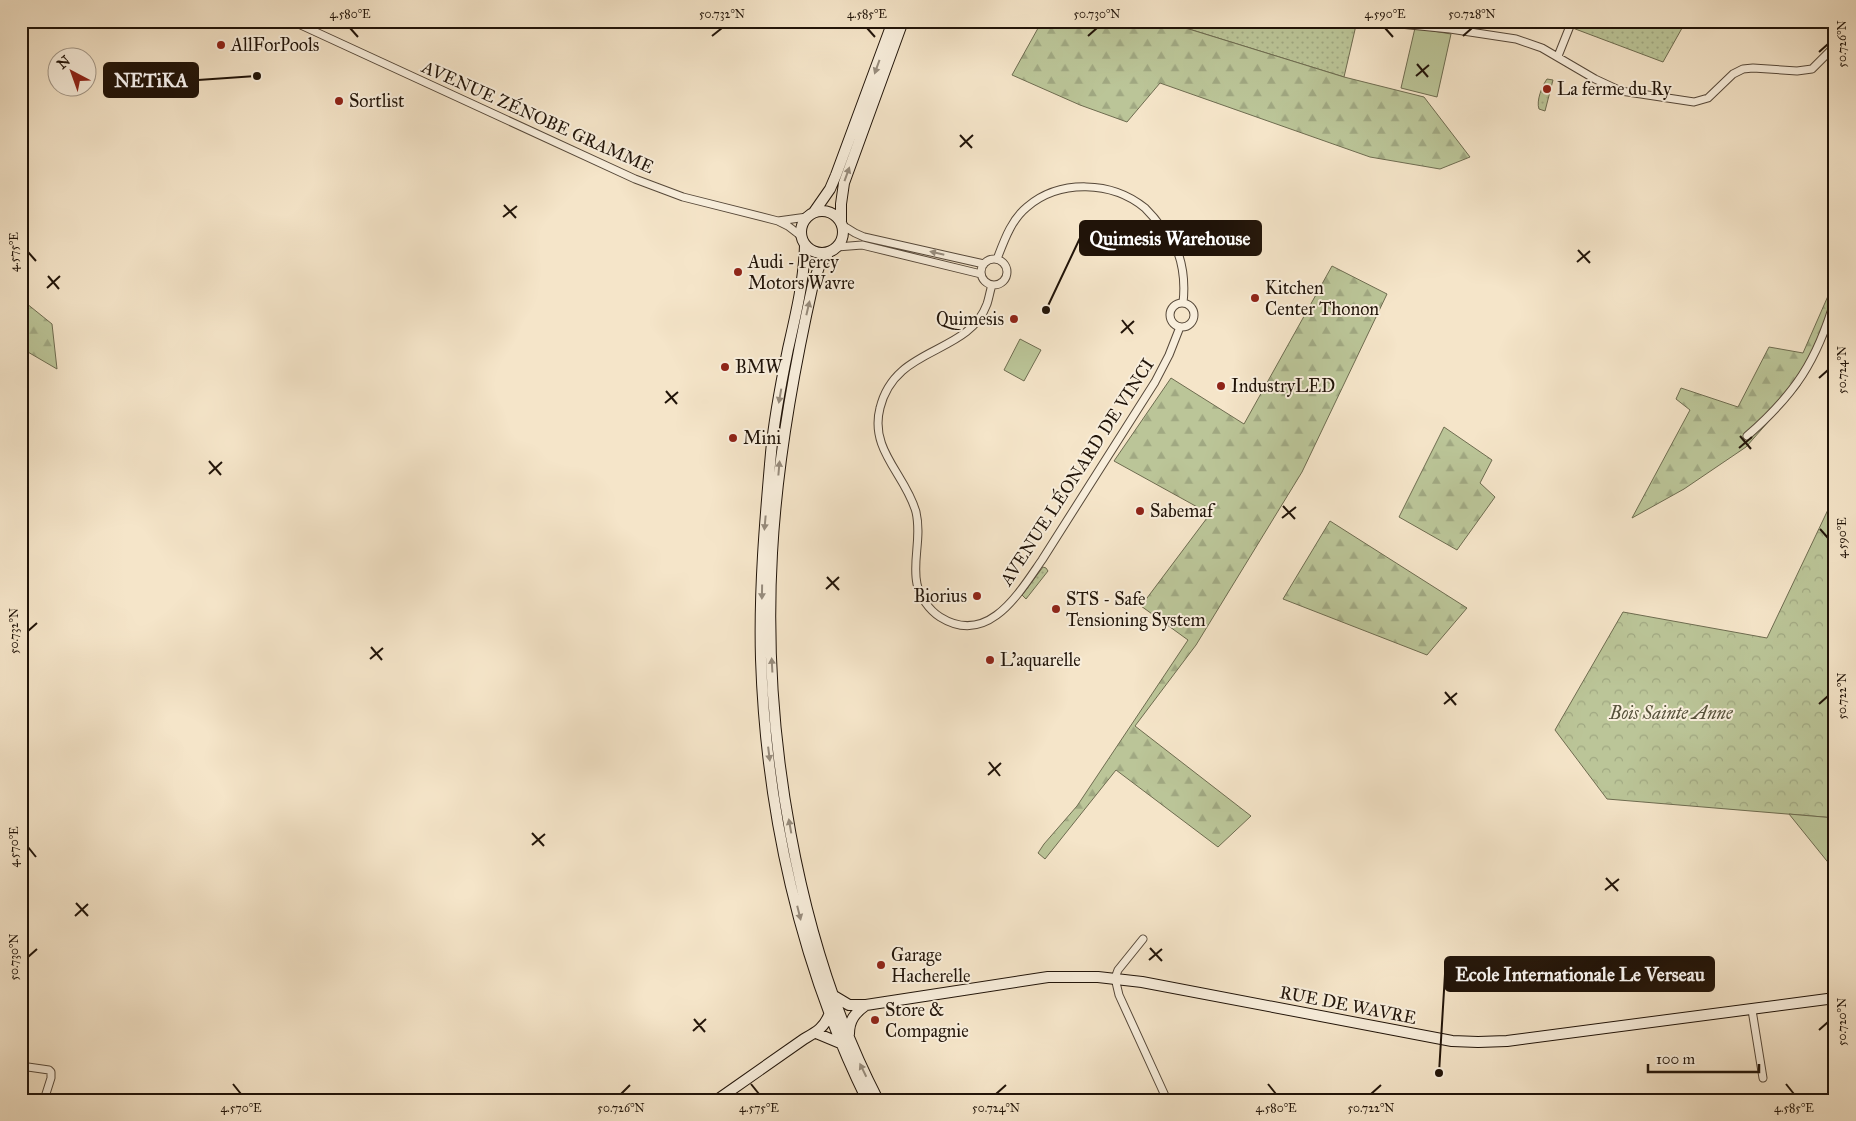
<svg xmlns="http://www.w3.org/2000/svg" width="1856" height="1121" font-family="'IM FELL Great Primer',serif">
<defs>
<pattern id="grass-dots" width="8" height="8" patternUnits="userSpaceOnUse" patternTransform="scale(1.25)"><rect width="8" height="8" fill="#bbc598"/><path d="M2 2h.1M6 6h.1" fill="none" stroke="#a0a882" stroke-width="1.8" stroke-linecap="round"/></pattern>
<pattern id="forest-firs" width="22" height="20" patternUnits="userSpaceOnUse" patternTransform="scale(1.25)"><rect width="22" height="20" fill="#bbc598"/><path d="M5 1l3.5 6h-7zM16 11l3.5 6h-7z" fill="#a0a882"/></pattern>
<pattern id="park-crowns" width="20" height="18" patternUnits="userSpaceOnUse" patternTransform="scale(1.25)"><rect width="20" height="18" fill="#bbc598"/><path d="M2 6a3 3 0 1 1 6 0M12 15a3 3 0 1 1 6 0" fill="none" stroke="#a0a882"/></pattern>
</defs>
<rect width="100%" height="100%" fill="#f5e5c9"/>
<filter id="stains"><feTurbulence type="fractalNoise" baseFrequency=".004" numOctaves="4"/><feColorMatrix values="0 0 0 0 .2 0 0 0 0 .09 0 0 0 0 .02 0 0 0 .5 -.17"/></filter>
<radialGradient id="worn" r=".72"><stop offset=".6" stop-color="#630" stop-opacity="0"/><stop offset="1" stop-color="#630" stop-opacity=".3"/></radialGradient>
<!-- grass -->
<path fill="url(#grass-dots)" stroke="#6e6c50" d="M1163,21H1357L1344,77Z
M1564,21H1686L1663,62L1562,24Z
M1547,79L1553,80L1545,111L1539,109C1536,101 1542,86 1547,79Z
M1043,567L1046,568L1048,571L1026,599L1022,595Z"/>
<!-- forest -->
<path fill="url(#forest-firs)" stroke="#6e6c50" d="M1042,21H1163L1344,77L1424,97L1470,157L1440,169L1370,157L1160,83L1127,122L1080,105L1012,75Z
M1332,266L1387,294L1302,472L1196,645L1135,726L1251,816L1218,847L1116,770L1045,859L1038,853L1044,844L1077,806L1188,640L1141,606L1210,514L1114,461L1171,378L1244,424Z
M1835,280V312L1826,337L1799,387L1746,447L1684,489L1632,518L1690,410L1676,399L1681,388L1738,407L1769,347L1803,353Z
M21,299L52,324L57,369L21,348Z
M1444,427L1492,460L1480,483L1495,497L1457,550L1399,517Z
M1330,521L1467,608L1427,655L1283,599Z"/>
<!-- park -->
<path fill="url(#park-crowns)" stroke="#6e6c50" d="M1835,495V818L1607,799L1555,730L1623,612L1767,638Z"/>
<!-- pitch -->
<path fill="#bbc598" stroke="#6e6c50" d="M1415,28L1451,34L1437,97L1401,88Z
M1020,339L1041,350L1024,381L1004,370Z
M1789,814L1835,818V871Z"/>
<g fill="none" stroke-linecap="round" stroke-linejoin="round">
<!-- street casing -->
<g stroke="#564839" stroke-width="9">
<path id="street" d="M292,21L635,179L683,197L778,221L788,226L801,236
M1390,23L1450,29L1516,39L1542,48L1595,79L1621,91L1694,102L1708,98L1733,74L1743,69L1753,68L1797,71L1812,69L1835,46
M1558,56L1572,21
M778,221L807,217
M842,225L855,233L864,237L984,264
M837,247L862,245L981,274
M981 272a13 13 0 1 1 26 0a13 13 0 1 1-26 0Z
M997,259C1004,241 1011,220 1027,207C1060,179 1112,181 1145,208C1151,214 1157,221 1162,228C1168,235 1174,242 1177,250C1184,268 1185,285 1183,303
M992,285C990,291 989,298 987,304C968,356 895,345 880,408C869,450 906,475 916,512C922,538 912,561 917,584C920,597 929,610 940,617C988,647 1019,593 1042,560L1155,382L1169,355L1180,327
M1170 315a12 12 0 1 1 24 0a12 12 0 1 1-24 0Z
M1747,436C1795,394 1817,361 1835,299
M1143,939L1118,970L1115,978L1119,995L1167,1100
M1752,1010L1763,1078
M21,1066L49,1070L51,1072V1078L44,1100"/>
</g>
<!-- secondary casing -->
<g stroke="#211409" stroke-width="12">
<path id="secondary" d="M801 232a21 21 0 1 1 42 0a21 21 0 1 1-42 0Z
M814,212L830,189L836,175L893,21
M841,221V204L844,183L903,21
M805,245C804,281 796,314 788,349C781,383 774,418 771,453C765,521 759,590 761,659C766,810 800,964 867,1100
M829,252L819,267L813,284C793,373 777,462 772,553C762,730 796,942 878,1100
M834,996L849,1005H866L1048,977H1098L1142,982L1452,1041L1478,1042L1507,1041L1835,998
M816,1033L840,1043
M849,1034C849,1020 855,1013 866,1005
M717,1100L804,1039C816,1032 824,1028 829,1015"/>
</g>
<!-- street -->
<use href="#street" stroke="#f8eedc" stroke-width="7"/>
<!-- secondary -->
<use href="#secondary" stroke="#f8eedc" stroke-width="10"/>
</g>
<!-- one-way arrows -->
<defs><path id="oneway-solid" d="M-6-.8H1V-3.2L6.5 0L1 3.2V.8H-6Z" transform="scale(1.25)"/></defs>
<g fill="#978c7d">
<use href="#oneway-solid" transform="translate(877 67) rotate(110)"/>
<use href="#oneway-solid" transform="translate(847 174) rotate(-70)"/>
<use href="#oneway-solid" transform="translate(937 253) rotate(-167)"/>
<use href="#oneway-solid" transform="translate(808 308) rotate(-77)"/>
<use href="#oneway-solid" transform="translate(780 396) rotate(100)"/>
<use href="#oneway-solid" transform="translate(779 468) rotate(-85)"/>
<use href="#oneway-solid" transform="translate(765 523) rotate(95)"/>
<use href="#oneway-solid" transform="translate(762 592) rotate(91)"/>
<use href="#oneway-solid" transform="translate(772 665) rotate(-93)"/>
<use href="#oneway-solid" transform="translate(769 754) rotate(83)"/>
<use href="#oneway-solid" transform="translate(790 826) rotate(-100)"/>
<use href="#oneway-solid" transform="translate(799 913) rotate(76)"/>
<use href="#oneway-solid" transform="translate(863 1070) rotate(-116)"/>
</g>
<!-- ticks -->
<path fill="none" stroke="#211409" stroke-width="2" d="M350,28L358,37M867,28L875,37M1385,28L1393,37M712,36L722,28M1088,36L1097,28M1463,36L1472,28M1819,52L1828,44M1417,64L1428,77M1416,76L1429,65M960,135L972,148M960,147L973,135M504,205L516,218M503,217L517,206M1578,250L1590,263M28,252L36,261M1577,262L1590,251M48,276L59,289M47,288L60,276M1122,320L1133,334M1121,333L1134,321M1819,378L1828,370M666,391L677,404M665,403L678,392M1740,436L1751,449M1739,448L1752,437M209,461L221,475M209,474L222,462M1283,506L1295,519M1282,518L1296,507M1820,529L1828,538M827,577L839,590M826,589L839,577M28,631L37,623M371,647L382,660M370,659L383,648M1445,692L1456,705M1444,704L1457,693M1819,704L1828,696M989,762L1000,776M988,775L1001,763M532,833L544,846M532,845L545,834M28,847L36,857M1606,878L1618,891M1605,890L1619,879M76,903L88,916M75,916L88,904M1150,948L1162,961M28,957L37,949M1149,960L1162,949M694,1019L705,1032M1819,1030L1828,1022M693,1031L706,1019M233,1084L241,1094M751,1084L759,1094M1268,1084L1276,1094M1786,1084L1794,1094M621,1094L630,1085M996,1094L1006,1085M1371,1094L1381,1085"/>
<!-- markers -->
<g fill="#8f2418" stroke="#f8eedc" stroke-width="2">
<circle cx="221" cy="45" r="5"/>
<circle cx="1547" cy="89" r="5"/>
<circle cx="339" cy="101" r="5"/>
<circle cx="738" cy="272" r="5"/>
<circle cx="1255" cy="298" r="5"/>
<circle cx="1014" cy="319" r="5"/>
<circle cx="725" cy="367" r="5"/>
<circle cx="1221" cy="386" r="5"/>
<circle cx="733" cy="438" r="5"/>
<circle cx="1140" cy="511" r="5"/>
<circle cx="977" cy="596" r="5"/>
<circle cx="1056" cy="609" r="5"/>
<circle cx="990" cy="660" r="5"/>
<circle cx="881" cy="965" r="5"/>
<circle cx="875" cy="1020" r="5"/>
</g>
<g text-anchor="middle" stroke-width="4" stroke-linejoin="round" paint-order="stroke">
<!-- poi labels -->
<g font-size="18" fill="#211409" stroke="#f8eedc" text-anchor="start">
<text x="231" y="51">AllForPools</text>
<text x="1557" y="95">La ferme du Ry</text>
<text x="349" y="107">Sortlist</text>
<text x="748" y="268">Audi - Percy<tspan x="748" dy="21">Motors Wavre</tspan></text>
<text x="1265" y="294">Kitchen<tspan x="1265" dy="21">Center Thonon</tspan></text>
<text x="1004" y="325" text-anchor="end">Quimesis</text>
<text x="735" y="373">BMW</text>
<text x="1231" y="392">IndustryLED</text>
<text x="743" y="444">Mini</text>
<text x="1150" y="517">Sabemaf</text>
<text x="967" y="602" text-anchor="end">Biorius</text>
<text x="1066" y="605">STS - Safe<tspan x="1066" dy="21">Tensioning System</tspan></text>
<text x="1000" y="666">L'aquarelle</text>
<text x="891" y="961">Garage<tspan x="891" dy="21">Hacherelle</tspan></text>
<text x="885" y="1016">Store &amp;<tspan x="885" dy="21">Compagnie</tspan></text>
</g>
<!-- street labels -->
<g font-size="18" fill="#211409" stroke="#f8eedc">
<text transform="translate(538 117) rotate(24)" y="6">AVENUE ZÉNOBE GRAMME</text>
<text transform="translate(1077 472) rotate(-57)" y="6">AVENUE LÉONARD DE VINCI</text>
<text transform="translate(1348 1005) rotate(11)" y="6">RUE DE WAVRE</text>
</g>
<!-- park labels -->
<g font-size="18" font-style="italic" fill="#57523b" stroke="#f8eedc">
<text x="1671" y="719">Bois Sainte Anne</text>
</g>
</g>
<!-- callouts -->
<path fill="none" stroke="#211409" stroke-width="2" d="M257 76L198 80M1046 310L1080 238M1439 1073L1445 974"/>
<g fill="#211409" stroke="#f8eedc" stroke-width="2">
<circle cx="257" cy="76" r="5"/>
<circle cx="1046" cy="310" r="5"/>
<circle cx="1439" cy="1073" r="5"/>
</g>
<g fill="#211409" stroke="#211409" stroke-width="2">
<rect x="104" y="63" width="94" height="34" rx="5"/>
<rect x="1080" y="221" width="181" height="34" rx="5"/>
<rect x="1445" y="957" width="269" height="34" rx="5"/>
</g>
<g font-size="19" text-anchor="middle" font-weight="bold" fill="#fff">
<text x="151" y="87">NETiKA</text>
<text x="1170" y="245">Quimesis Warehouse</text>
<text x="1580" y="981">Ecole Internationale Le Verseau</text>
</g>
<!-- margin -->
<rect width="1856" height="1121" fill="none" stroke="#f5e5c9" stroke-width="55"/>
<!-- north arrow -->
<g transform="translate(72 72) rotate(319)"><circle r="24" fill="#f8eedc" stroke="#a29788"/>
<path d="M0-4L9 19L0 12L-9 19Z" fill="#8f2418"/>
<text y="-8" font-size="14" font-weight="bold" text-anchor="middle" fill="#211409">N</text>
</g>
<!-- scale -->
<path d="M1648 1064v8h111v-8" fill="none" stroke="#211409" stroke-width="2.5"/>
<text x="1656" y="1064" font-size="15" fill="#211409" stroke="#f8eedc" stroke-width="4" paint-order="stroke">100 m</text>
<rect x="28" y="28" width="1800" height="1066" fill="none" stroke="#211409" stroke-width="2"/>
<g font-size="12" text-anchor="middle" fill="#211409">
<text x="350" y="18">4.580°E</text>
<text x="722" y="18">50.732°N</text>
<text x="867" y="18">4.585°E</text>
<text x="1097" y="18">50.730°N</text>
<text x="1385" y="18">4.590°E</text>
<text x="1472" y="18">50.728°N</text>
<text transform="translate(1842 44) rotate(-90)" y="4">50.726°N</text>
<text transform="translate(14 252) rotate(-90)" y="4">4.575°E</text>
<text transform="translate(1842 370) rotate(-90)" y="4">50.724°N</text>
<text transform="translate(1842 538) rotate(-90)" y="4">4.590°E</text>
<text transform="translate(14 631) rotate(-90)" y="4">50.732°N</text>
<text transform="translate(1842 696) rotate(-90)" y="4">50.722°N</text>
<text transform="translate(14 847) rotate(-90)" y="4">4.570°E</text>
<text transform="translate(14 957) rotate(-90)" y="4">50.730°N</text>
<text transform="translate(1842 1022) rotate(-90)" y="4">50.720°N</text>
<text x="241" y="1112">4.570°E</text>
<text x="621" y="1112">50.726°N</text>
<text x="759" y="1112">4.575°E</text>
<text x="996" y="1112">50.724°N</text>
<text x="1276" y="1112">4.580°E</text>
<text x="1371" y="1112">50.722°N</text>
<text x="1794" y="1112">4.585°E</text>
</g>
<rect width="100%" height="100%" filter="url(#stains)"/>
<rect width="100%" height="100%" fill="url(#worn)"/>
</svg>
